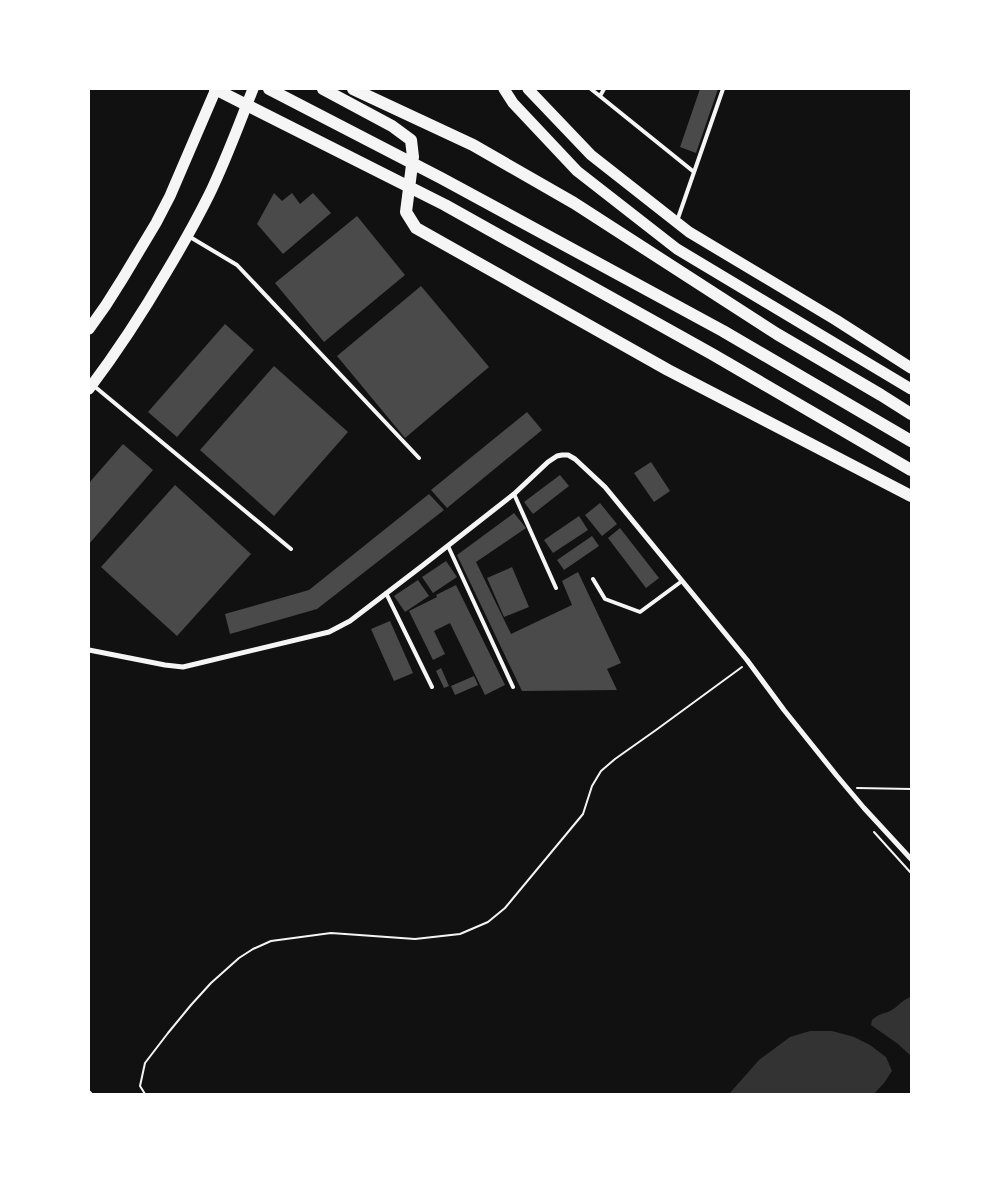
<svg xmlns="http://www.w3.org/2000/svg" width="1000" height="1183" font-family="'Titillium Web',sans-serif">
<rect width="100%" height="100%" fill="#111"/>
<!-- water -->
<path fill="#333" d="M911,997V1056L898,1044L871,1025L872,1020C878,1014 883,1014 890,1011C898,1007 903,999 911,997Z
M810,1031H832L854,1037L870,1045L886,1057L892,1071L884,1083L874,1094H729L759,1060L790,1037Z"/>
<!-- building -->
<path fill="#4a4a4a" d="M700,89H718L696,153L680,147Z
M274,193L282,201L292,193L300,204L313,193L331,213L283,254L257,224Z
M357,216L405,275L324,342L275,283Z
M421,286L489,367L405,438L337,356Z
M225,324L254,350L177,437L148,412Z
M274,366L348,432L274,516L200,450Z
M527,412L542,430L447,508L431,490Z
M123,444L153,470L89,544V483Z
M651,462L670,491L654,502L634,473Z
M560,475L569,486L533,514L524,502Z
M175,485L251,554L177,636L101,567Z
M429,494L444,510L317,609L230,634L225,614L309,590Z
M600,503L617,524L602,536L585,515Z
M514,513L526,528L476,562L511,634L572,605L562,581L578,572L621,663L607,669L617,690L522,691L457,555Z
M579,516L588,530L553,553L544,540Z
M620,528L659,578L646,588L608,538Z
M592,536L599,546L564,570L557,560Z
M446,561L457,577L433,593L422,577Z
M512,567L529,607L504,617L487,578Z
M418,580L429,596L405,612L394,596Z
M456,585L505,685L485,695L450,623L434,631L445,654L433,660L409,611L437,597L436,595Z
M390,621L413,673L394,681L371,629Z
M441,668L449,686L444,688L436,671Z
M474,676L478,685L455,695L451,686Z"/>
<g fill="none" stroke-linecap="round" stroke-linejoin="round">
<!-- path -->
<path stroke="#f5f5f5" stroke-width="2" d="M857,788L911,789
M874,832L911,873
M145,1094L140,1086L145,1063L168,1033L191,1005L211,983L239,958L253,949L271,941L331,933L415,939L460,934L488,922L505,908L583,814L592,786L601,771L615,759L656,730L742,667"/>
<!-- service -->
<path stroke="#f5f5f5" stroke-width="4" d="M591,89L694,172
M600,96L604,89
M677,221L723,89
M190,237L237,265L419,458
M94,386L291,549
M514,494L556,588
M448,546L513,687
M593,579L605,599L640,612L682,581
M386,593L432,687"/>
<!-- minor -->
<path stroke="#f5f5f5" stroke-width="5" d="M89,650L165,665L183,667L329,632L350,621L422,566L514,494L548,462L557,456L562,455H568L575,459L605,487L747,660L784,710L837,776L864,808L911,859
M89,1093L90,1094"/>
<!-- primary -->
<path stroke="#f5f5f5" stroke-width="11" d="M504,89L513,103L577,171L677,249L911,389
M528,89L591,155L689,232L836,320L911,368
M89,329L106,305L123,278L156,223L170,196L216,89
M89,389C117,352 143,312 167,271C182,246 196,221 209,195C226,160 239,124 253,89"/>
<!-- motorway -->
<path stroke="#f5f5f5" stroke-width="12" d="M215,89L445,205L712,354L911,470
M269,89L441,178L723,331L911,441
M323,89L392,126L411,140L413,157L406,212L416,228L668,370L911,496
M353,89L473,145L574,203L777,334L881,395L911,414"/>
</g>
<!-- border -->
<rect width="1000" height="1183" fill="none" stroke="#ffffff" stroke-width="180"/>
</svg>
